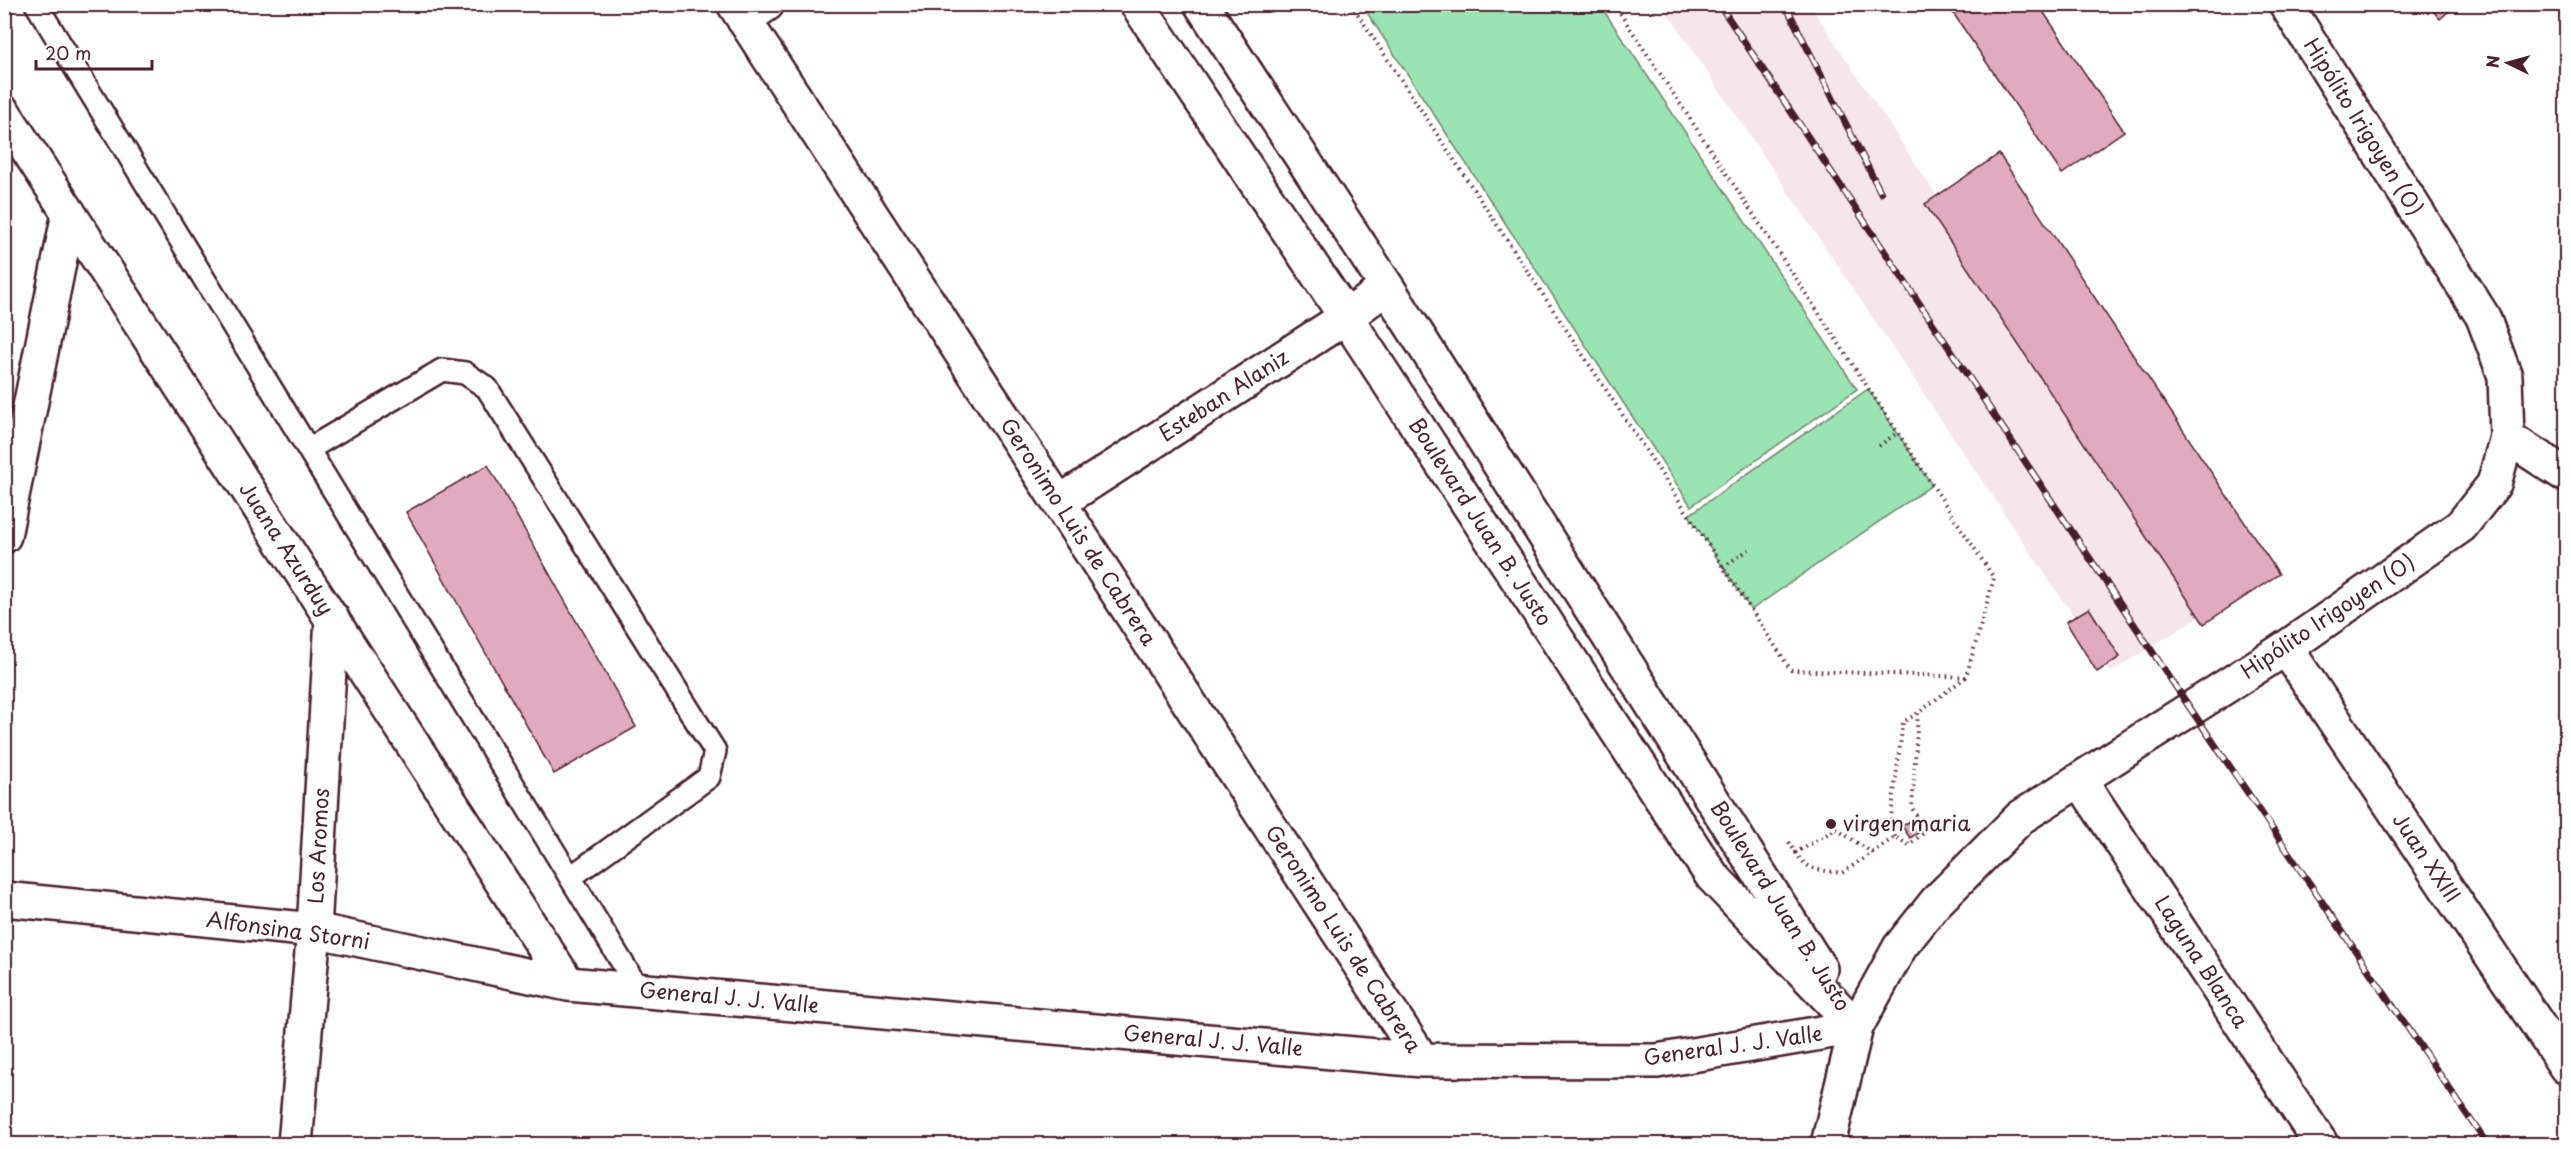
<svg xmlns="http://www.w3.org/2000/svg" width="2571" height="1149" font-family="'Playpen Sans',sans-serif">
<rect width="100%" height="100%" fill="#fff"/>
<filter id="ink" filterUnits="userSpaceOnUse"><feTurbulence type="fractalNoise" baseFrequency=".0167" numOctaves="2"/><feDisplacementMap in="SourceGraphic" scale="12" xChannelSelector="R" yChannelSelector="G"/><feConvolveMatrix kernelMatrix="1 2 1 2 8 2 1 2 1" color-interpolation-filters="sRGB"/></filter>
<g filter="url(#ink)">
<!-- built -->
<path fill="#f6e6ec" d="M1662,5H1810L2211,609L2111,672Z"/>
<!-- green -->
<path fill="#9ae3b2" stroke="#72816e" stroke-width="1.5" d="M1362,5H1600L1857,389L1691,506Z
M1868,389L1932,485L1751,610L1689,515Z"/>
<!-- building -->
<path fill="#e2aabf" stroke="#4a1f2b" stroke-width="1.5" d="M1947,4H2038L2124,131L2062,174Z
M2427,4H2457L2440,19Z
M1999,154L2279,574L2204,624L1925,204Z
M488,465L636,727L554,774L406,512Z
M2089,608L2120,657L2097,672L2066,622Z
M1913,819L1921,831L1910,838L1902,826Z"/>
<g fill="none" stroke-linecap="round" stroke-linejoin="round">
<!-- service casing -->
<g stroke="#4a1f2b" stroke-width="26">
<path id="service" d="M36,4L639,990
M309,449L442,370L465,373L487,388L715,751L709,777L571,877"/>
</g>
<!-- minor casing -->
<g stroke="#4a1f2b" stroke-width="38">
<path id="minor" d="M734,4L1422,1060
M1137,4L1346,317L1712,876L1856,1027
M1201,4L1387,287L1820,969
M744,20L767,4
M4,113L568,984
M2507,437L2566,475
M1060,502L1346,317L1387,287
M4,536L69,213
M2286,648L2566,1067
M2080,780L2321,1144
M4,899L314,930L568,984L1422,1060L1657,1061L1856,1027
M295,1144L314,930L332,618"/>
</g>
<!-- trunk casing -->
<g stroke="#4a1f2b" stroke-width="38">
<path id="trunk" d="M1828,1144L1856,1027L1900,947L1936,902L2021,817L2286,648L2461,526L2494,484L2507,437L2505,376L2483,317L2286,4"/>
</g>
<!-- path -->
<path stroke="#4a1f2b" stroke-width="4" stroke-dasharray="1.5 4.5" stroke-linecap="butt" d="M1351,4L1791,670L1966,677L1994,578L1614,4
M1879,446L1897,433
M1723,567L1751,548
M1895,837L1890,825L1903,722L1918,713
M1789,842C1806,871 1811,869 1842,873L1895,837L1909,845L1926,831L1912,808L1918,713L1966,677
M1795,853L1836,829L1873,853"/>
<!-- service -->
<use href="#service" stroke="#fff" stroke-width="21"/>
<!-- minor -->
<use href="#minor" stroke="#fff" stroke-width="33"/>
<!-- trunk -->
<use href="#trunk" stroke="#fff" stroke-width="33"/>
<!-- rail casing -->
<g stroke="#4a1f2b" stroke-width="7">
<path id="rail" d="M1719,4L2190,708L2487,1144
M1785,4L1881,193"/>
</g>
<!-- rail -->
<use href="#rail" stroke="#fff" stroke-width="4.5" stroke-dasharray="14" stroke-linecap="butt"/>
</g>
</g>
<!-- markers -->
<circle fill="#4a1f2b" stroke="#fff" stroke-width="2" cx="1831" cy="824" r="6"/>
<g text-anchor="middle" stroke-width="4.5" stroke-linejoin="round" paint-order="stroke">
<!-- street labels -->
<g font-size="21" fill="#4a1f2b" stroke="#fff">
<text transform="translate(2363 127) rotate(58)" y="7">Hipólito Irigoyen (O)</text>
<text transform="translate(1224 396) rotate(-33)" y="7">Esteban Alaniz</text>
<text transform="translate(1480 522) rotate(57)" y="7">Boulevard Juan B. Justo</text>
<text transform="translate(1078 532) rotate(57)" y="7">Geronimo Luis de Cabrera</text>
<text transform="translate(286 549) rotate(57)" y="7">Juana Azurduy</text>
<text transform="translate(2328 617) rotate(-34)" y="7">Hipólito Irigoyen (O)</text>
<text transform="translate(319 846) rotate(-87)" y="7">Los Aromos</text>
<text transform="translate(2426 858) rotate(56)" y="7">Juan XXIII</text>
<text transform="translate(1780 906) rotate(58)" y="7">Boulevard Juan B. Justo</text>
<text transform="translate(288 931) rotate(8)" y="7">Alfonsina Storni</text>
<text transform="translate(1343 939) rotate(57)" y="7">Geronimo Luis de Cabrera</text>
<text transform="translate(2201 962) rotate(57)" y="7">Laguna Blanca</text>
<text transform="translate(729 998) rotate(5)" y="7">General J. J. Valle</text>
<text transform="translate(1213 1041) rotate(5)" y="7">General J. J. Valle</text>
<text transform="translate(1733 1046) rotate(-8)" y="7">General J. J. Valle</text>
</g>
<!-- poi labels -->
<g font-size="21" fill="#4a1f2b" stroke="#fff" text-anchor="start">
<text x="1843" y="831">virgen maria</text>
</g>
</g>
<!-- margin -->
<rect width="2571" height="1149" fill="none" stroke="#fff" stroke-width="24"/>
<rect x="12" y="12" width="2547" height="1125" fill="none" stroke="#4a1f2b" stroke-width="2" filter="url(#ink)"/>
<!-- north arrow -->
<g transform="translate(2508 63) rotate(275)" stroke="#ffffff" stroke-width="4.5" paint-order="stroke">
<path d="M0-4.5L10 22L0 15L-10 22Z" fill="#4a1f2b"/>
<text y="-9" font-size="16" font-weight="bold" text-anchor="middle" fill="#4a1f2b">N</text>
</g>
<!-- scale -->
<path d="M36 60v9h116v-9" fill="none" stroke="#4a1f2b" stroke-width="3"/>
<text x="45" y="60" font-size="18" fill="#4a1f2b" stroke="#ffffff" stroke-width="4.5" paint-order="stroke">20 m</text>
</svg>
